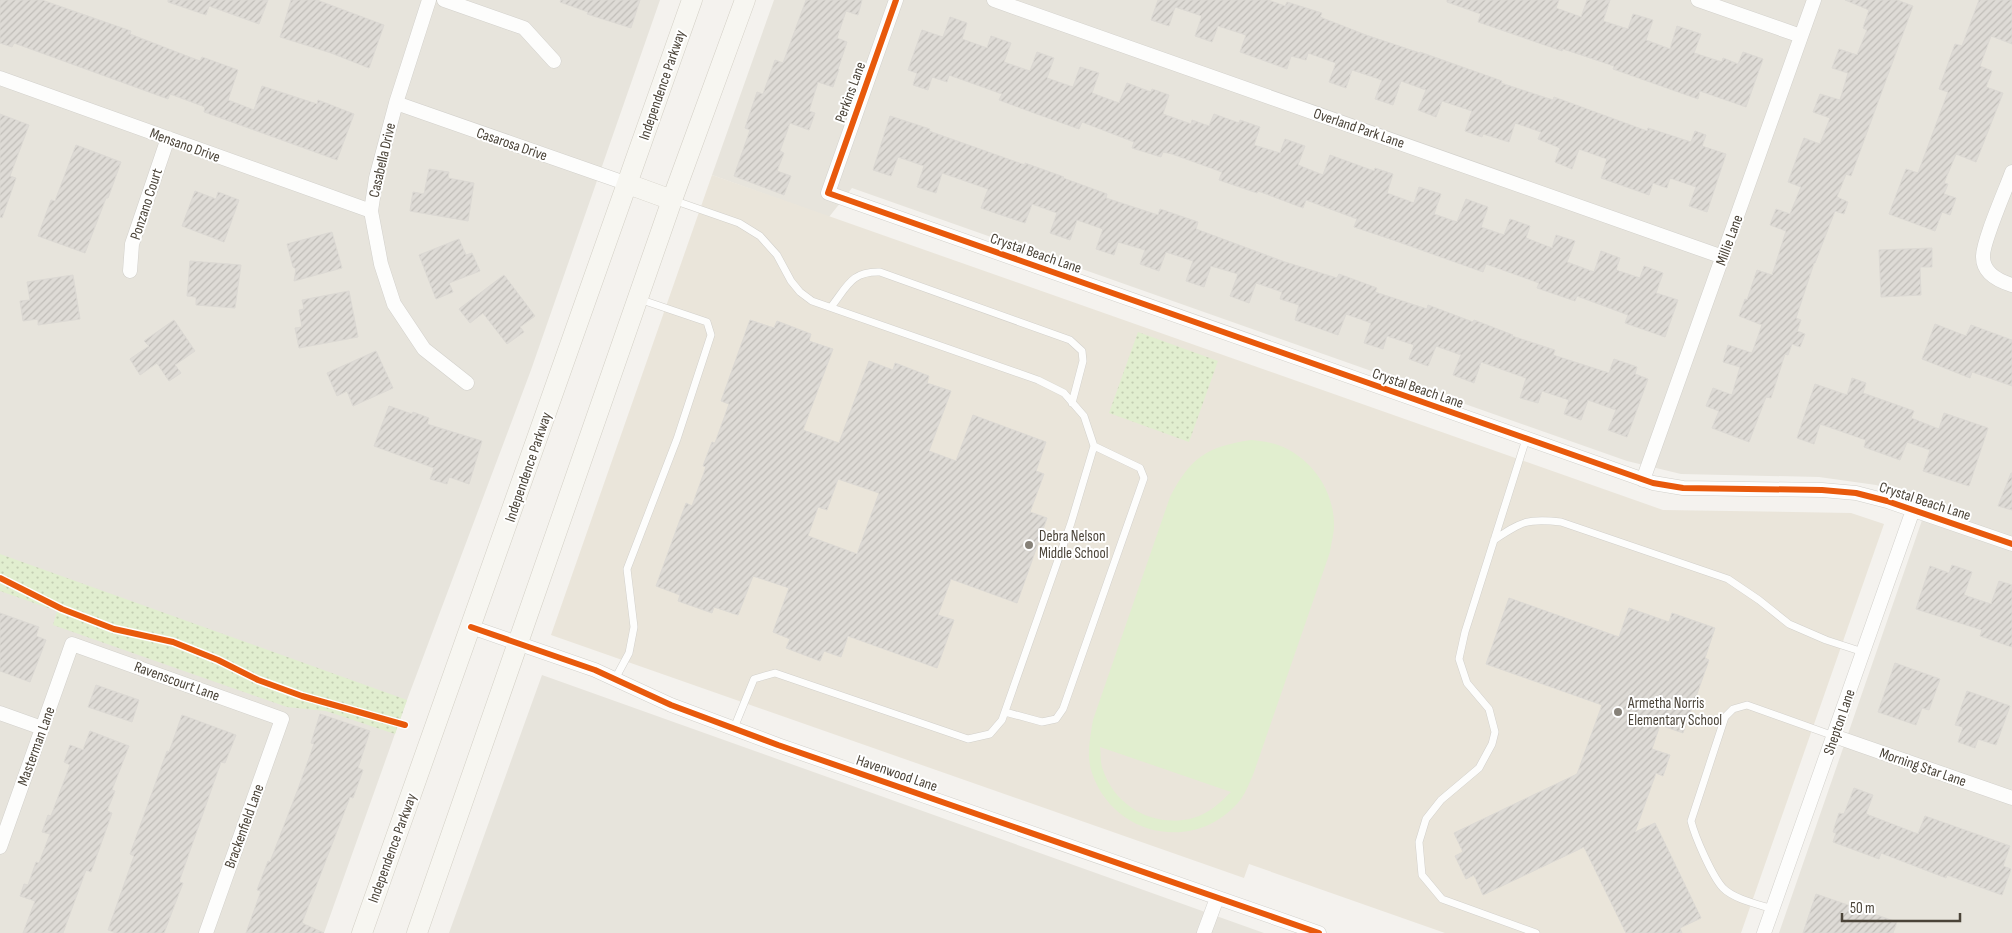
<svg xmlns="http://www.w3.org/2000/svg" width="2012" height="933" font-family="'Sofia Sans Condensed',sans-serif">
<defs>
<pattern id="park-dots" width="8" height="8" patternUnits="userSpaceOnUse" patternTransform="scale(1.25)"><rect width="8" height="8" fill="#e1eecf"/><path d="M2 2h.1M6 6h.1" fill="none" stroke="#c3cdb2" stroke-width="1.8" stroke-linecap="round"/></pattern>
<pattern id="building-hatch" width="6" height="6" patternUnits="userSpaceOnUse" patternTransform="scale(1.25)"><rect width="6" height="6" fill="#dedbd6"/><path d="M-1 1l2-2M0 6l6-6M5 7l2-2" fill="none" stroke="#c0bdb8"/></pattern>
</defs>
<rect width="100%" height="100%" fill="#f4f2ee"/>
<!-- residential -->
<path fill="#e7e4dc" d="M0,0H660L531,370L407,700L324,933H0Z
M774,0H2012V933H1779L1928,503L1876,485L1819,477L1681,474L1627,461L852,188L829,217L712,175Z
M542,675L1264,933H449Z"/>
<!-- education -->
<path fill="#eae5da" d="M712,175L1663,510L1851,513L1884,524L1741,933H1445L1249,864L1244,878L551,635Z"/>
<!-- grass -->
<path fill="#e1eecf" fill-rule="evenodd" d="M1251,440C1260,441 1270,442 1278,445C1311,457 1334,490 1334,525C1334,534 1331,544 1330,552L1253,775C1249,783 1246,792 1241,799C1198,854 1114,838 1092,773C1086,756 1090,738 1093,720L1170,497C1191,457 1206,447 1251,440ZM1100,747L1231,792C1220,803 1208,814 1193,818C1155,828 1116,808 1103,770C1100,763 1101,754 1100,747Z"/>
<!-- park -->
<path fill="url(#park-dots)" d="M1138,332L1218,361L1189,442L1109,413Z
M0,554L407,700L395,734L326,711L287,707L53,625L57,611L0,591Z"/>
<!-- building -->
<path fill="url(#building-hatch)" stroke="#dcd9d4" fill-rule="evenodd" d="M0,0H42L131,31L130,34L200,61L202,57L238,70L228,100L254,110L262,86L317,104L318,100L354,114L337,160L204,112L205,107L170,94L168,99L14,43L12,47L0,43Z
M168,0H268L259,24L209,6L206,15L168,2Z
M291,0H317L384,25L369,68L331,53L280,37Z
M561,0H640L631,28L587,14L588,12L560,2Z
M806,0H862L858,15L846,11L837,38L847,42L838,69H839L833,87L818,82L809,111L815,113L809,130L790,123L780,151L784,153L777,171L791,176L784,195L734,176L750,130L745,128L757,92L763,94L775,60L783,63Z
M1158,0H1268L1285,6L1287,2L1322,13L1320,17L1366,35L1420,53V52L1502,81L1501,83L1553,100L1554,97L1647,131L1648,128L1691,142L1695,131L1706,135L1702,146L1726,154L1707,212L1689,206L1696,187L1670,178L1667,188L1653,183L1649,195L1601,178L1607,159L1579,149L1572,169L1555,162L1560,148L1538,139L1541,132L1515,123L1509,142L1483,134L1482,137L1465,131L1472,111L1442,101L1436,117L1418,110L1426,90L1401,81L1393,105L1375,99L1382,80L1352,70L1346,88L1329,82L1336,63L1308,53L1306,60L1291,56L1287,69L1240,52L1246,35L1218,26L1212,42L1195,36L1202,16L1175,7L1169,26L1151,20Z
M1447,0H1559L1556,8L1581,17L1587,0H1610L1603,21L1628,29L1633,14L1653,20L1646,40L1670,49L1677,26L1701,34L1694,53L1722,62L1723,58L1738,64L1743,52L1763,59L1746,107L1700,91L1698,99L1613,69L1614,66L1563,49L1562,51L1478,22L1481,14L1447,2Z
M1845,0H1897L1913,6L1851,176L1846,174L1837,197L1848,202L1844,214L1835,211L1815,263H1814L1796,318L1801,320L1797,331L1805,334L1800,347L1792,344L1788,355L1785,354L1771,398L1766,397L1749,442L1712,428L1719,411L1706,406L1713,388L1732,395L1740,367L1723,362L1728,345L1752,353L1762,325L1739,316L1745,299L1747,300L1757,270L1772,275L1780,250L1786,231L1770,225L1776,209L1790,214L1801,187L1788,182L1804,138L1820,144L1830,118L1813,112L1820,94L1840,100L1848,73L1832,68L1839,49L1857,55L1867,30L1863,28L1869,10Z
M1979,0H2012V44L1991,36L1980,66L1992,71L1986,87L2003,93L1976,162L1956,154L1944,183L1948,184L1944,194L1956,198L1950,215L1942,212L1935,231L1889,214L1906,169L1918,173L1948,92L1939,89L1955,44L1962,46Z
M950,17L967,23L962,39L987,48L991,36L1011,43L1004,62L1030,71L1037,52L1054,58L1047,78L1073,87L1080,67L1099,73L1092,93L1119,103L1127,83L1151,92L1152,89L1169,95L1163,114L1191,124L1192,120L1209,126L1214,114L1239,123L1240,120L1260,127L1254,145L1280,153L1285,139L1305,146L1298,165L1323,175L1330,155L1374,171L1375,168L1393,174L1387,193L1414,203L1419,187L1441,194L1434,214L1457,222L1466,199L1488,207L1481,227L1504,235L1510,219L1530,226L1526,238L1552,248L1556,235L1575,241L1567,262L1594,272L1601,251L1620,258L1616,270L1640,278L1644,266L1663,273L1656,293L1678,300L1665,337L1625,323L1628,315L1577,296L1575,301L1537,288L1539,283L1486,264L1483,272L1393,240L1354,227L1357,219L1306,200L1303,208L1258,191L1257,193L1219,180L1222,172L1172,154L1163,152L1161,157L1132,148L1134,142L1082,122L1079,129L1034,113L999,100L1002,94L949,75L947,82L932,77L928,90L913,85L917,73L908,70L922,30L943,37Z
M0,114L29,125L10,176L16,178L2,218L0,217Z
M890,116L930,129L929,131L1025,165V163L1064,177L1063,178L1107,194L1106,198L1158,215L1160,209L1198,222L1196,229L1285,262L1337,278L1339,274L1377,288L1375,292L1427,309L1428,305L1473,322L1474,320L1513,335L1512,336L1555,350L1553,355L1609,373L1614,359L1637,367L1635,374L1648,379L1627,437L1608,430L1616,410L1588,400L1581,420L1564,414L1569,400L1542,391L1538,403L1520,398L1526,378L1481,362L1474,383L1453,375L1461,355L1436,346L1428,366L1409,359L1414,345L1387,336L1383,349L1364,343L1371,323L1346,314L1338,335L1295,320L1299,305L1280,299L1282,292L1256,283L1249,303L1230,296L1238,274L1211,266L1204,287L1186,281L1193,261L1166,252L1159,271L1140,264L1145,250L1118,242L1114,255L1096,249L1103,229L1077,220L1070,240L1050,233L1057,213L1032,204L1025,223L998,214L981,208L988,189L968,182L942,173L936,193L917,187L924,166L898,157L891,176L873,170Z
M76,145L121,162L108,198H106L85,253L38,236L51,200L55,201Z
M429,169L449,172L448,178L474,183L468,221L410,211L413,192L424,194Z
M195,191L216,199L218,192L239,200L224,242L182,226Z
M332,232L342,268L294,281L296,269L293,267L287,244Z
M459,239L466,255L472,253L480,271L449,283L453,292L436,299L419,255Z
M1932,248V267H1920L1921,295L1881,297L1879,250Z
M190,261L241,265L235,308L196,305V297L187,296Z
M73,275L80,319L38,325V319L23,321L20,301L30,300L27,282Z
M504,275L535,316L520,327L524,332L507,344L483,313L470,323L459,309Z
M349,291L358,337L299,348L295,328L302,327L299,310L304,309L302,300Z
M174,320L195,351L175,365L181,373L169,381L157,363L140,375L130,359L149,346L144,341Z
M750,320L774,328L777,321L811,334L809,341L833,349L803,430L839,443L869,361L893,370L895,363L929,376L927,383L951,391L929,451L956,461L973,415L1046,442L1036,471L1044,474L1030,512L1047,518L1017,603L951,579L938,615L954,620L937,668L848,636L841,657L824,651L820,661L786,648L790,639L773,632L789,588L753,576L738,615L714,607L712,613L678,601L680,595L656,586L686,503L692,506L706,467L703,466L712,442L715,443L729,404L721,401ZM838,479L879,493L857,554L808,536L818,507L827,510Z
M1935,324L1966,336L1971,325L2012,340V386L1972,372L1970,378L1922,359Z
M376,351L393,388L353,406L347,391L337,396L327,373Z
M1852,378L1866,383L1863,393L1914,411L1911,418L1939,429L1944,413L1988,428L1969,486L1923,471L1930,450L1907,442L1900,460L1864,447L1866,440L1820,424L1814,444L1797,438L1815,384L1847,395Z
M389,406L412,414L413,412L429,418L427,424L482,441L469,484L449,477L447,484L430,479L434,468L374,446Z
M2011,473H2012V510L1998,506Z
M1952,565L1972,572L1964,595L1991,604L1999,581L2012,585V647L1980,636L1982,630L1916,609L1930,566L1949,573Z
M1509,598L1619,637L1629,608L1669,622L1672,613L1715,628L1705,658L1709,660L1683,733L1660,725L1652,749L1670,755L1663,776L1656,773L1635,832L1655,823L1701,918L1680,928L1682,933H1626L1584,847L1483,895L1474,875L1466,879L1455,856L1463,852L1454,833L1577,774L1602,705L1486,664Z
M0,613L39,627L36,636L46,640L30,682L0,671Z
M1895,663L1940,679L1929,710L1922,708L1916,725L1878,712Z
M96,685L139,700L132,722L88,707Z
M1967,691L2010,706L1996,745L1978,739L1975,748L1958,742L1963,727L1955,725Z
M320,714L370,731L358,768L363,770L353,798L350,797L302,923L324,933H246L261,891L257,890L268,861L270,862L298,789L314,744L311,743Z
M182,715L236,735L225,763L221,762L179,882L183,883L164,933H116L108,930L134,856L130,854L167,751L169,752Z
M90,731L129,746L112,790L115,791L107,811L112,813L91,872L86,870L63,933H23L35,901L20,896L24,884L28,885L36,862L39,863L50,834L42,832L48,815L51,816L70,765L64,762L70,745L83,750Z
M1854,788L1873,795L1866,814L1918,834L1925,816L2010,846L2003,866L2011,869L2002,895L1947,875L1946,878L1881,853L1879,859L1833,842L1836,833L1833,832L1839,813L1844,814Z
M1816,894L1897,922L1893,933H1803Z"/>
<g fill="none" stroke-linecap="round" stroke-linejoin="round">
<!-- service casing -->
<g stroke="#d2d0cb" stroke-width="8">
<path id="service" d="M673,200L739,223L760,236L777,255L791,281L800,292L812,301L1038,380L1064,393L1084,416L1094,446L1071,523L1002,720L990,734L968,739L775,673L754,679L734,728
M831,307C847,287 851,271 880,272L1070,340L1082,351L1083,361L1072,403
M1526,439L1465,632L1459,659L1467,683L1489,709L1495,732L1492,744L1479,768L1441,800L1426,819L1419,842L1422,875L1442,899L1536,933
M1494,540C1521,522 1527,518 1561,522L1728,579L1759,600L1789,624L1826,640L1863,652
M615,679L629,653L634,627L627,569L677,439L711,335L707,322L639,299
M1005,712L1042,722L1056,719L1063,709L1144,478L1140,468L1094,446
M1773,909C1757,904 1734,899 1723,888C1712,876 1695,837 1691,821L1725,717L1733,709L1747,705L1834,736"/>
</g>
<!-- minor casing -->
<g stroke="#d2d0cb" stroke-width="15">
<path id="minor" d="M429,0L396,103L376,178L371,211L381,264L394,304L424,349L467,383
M444,0L524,28L554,61
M896,0L828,193L1653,483L1683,488L1822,490L1856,493L1887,501L2012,544
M994,0L1723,257
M1698,0L1801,36
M0,78L371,211
M396,103L628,184
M2012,172C2006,189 1982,243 1983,257C1983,273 1999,281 2012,285
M130,271L132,244L168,138
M1643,480L1814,0
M471,627L595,670L671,705L778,745L1319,933
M0,713L42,728
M1834,736L2012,798
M0,847L72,644L282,719L206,933
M1204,933L1217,898
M1764,933L1913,510"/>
</g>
<!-- secondary casing -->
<g stroke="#d3cfc5" stroke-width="21">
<path id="secondary" d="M628,184L672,200
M362,933L692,0
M417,933L672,200L745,0"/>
</g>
<!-- service -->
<use href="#service" stroke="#fdfdfc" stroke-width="7"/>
<!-- minor -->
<use href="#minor" stroke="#fdfdfc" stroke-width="14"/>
<!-- secondary -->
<use href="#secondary" stroke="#f7f6f1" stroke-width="20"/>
<!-- cycleway casing -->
<g stroke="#fff" stroke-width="9">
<path id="cycleway" d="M896,0L828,193L1653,483L1683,488L1822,490L1856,493L1887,501L2012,544
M0,578L62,609L114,629L173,642L218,660L258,680L302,696L405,725
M471,627L595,670L671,705L778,745L1319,933"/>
</g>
<!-- cycleway -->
<use href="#cycleway" stroke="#e8590c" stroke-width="6"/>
</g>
<!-- markers -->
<g fill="#868178" stroke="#fff" stroke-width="2">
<circle cx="1029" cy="545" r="5"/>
<circle cx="1618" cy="712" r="5"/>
</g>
<g text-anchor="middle" stroke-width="4" stroke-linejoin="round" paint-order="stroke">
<!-- street labels -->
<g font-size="15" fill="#4b4439" stroke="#fff">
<text transform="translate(662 85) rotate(-71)" y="5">Independence Parkway</text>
<text transform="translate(850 92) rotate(-70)" y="5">Perkins Lane</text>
<text transform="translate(1359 128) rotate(19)" y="5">Overland Park Lane</text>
<text transform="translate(512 144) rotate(19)" y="5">Casarosa Drive</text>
<text transform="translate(185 145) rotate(20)" y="5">Mensano Drive</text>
<text transform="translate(382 160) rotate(-77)" y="5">Casabella Drive</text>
<text transform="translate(146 204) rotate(-72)" y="5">Ponzano Court</text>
<text transform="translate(1729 240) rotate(-70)" y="5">Millie Lane</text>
<text transform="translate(1036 253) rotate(19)" y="5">Crystal Beach Lane</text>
<text transform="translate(1418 388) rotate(19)" y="5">Crystal Beach Lane</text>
<text transform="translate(528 467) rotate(-71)" y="5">Independence Parkway</text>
<text transform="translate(1925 501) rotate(18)" y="5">Crystal Beach Lane</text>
<text transform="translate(177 681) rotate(20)" y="5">Ravenscourt Lane</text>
<text transform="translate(1839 722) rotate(-71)" y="5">Shepton Lane</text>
<text transform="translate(36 746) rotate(-70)" y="5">Masterman Lane</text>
<text transform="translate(1923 767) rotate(19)" y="5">Morning Star Lane</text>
<text transform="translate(897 773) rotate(19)" y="5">Havenwood Lane</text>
<text transform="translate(244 826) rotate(-70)" y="5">Brackenfield Lane</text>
<text transform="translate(392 848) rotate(-70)" y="5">Independence Parkway</text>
</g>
<!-- poi labels -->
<g font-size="15" fill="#4b4439" stroke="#fff" text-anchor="start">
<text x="1039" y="541">Debra Nelson<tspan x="1039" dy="17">Middle School</tspan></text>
<text x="1628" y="708">Armetha Norris<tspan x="1628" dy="17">Elementary School</tspan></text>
</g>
</g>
<!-- scale -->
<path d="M1842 913v8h118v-8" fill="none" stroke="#4b4439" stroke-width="2.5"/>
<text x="1850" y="913" font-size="15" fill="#4b4439" stroke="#ffffff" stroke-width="4" paint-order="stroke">50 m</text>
</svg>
